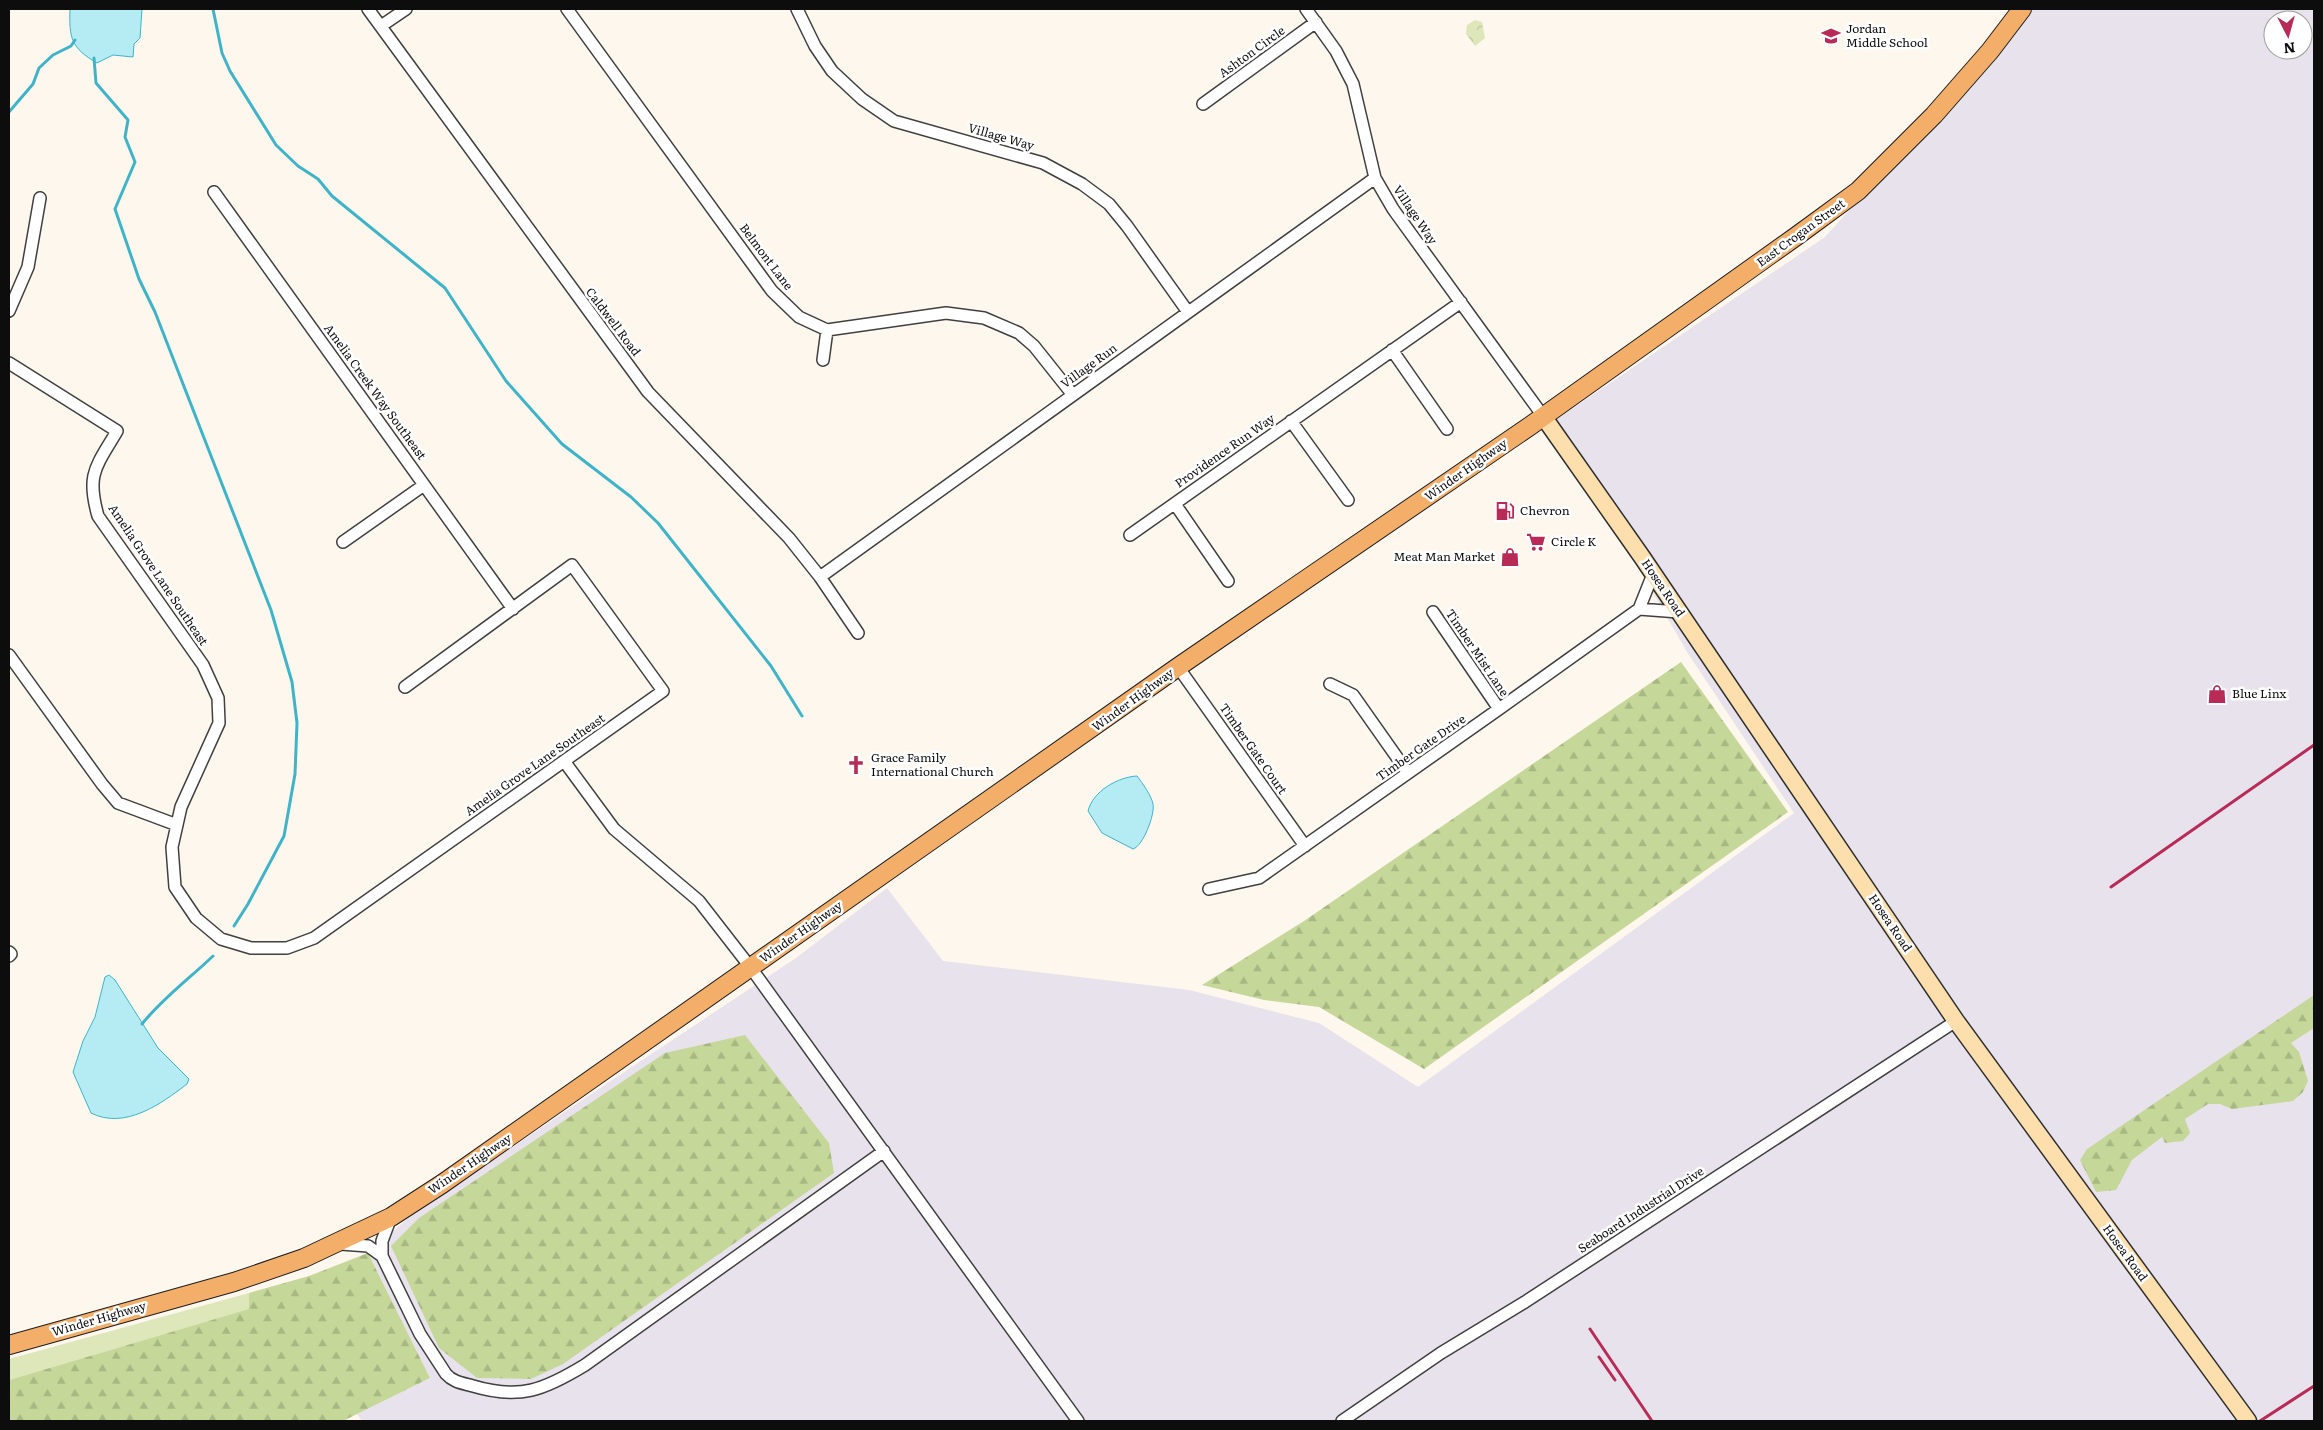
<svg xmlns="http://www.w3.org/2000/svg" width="2323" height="1430" font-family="Literata,serif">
<defs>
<pattern id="forest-firs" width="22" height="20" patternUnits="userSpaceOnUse" patternTransform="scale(1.25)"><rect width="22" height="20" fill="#c5d899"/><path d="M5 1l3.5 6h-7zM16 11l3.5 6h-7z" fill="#a8b883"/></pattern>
<pattern id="park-crowns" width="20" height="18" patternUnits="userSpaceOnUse" patternTransform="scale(1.25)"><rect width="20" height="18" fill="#dde7b9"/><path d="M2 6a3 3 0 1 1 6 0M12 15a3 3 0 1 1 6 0" fill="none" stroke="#bcc59e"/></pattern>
</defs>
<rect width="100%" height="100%" fill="#fef7ee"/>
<!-- industrial -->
<path fill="#e8e2ec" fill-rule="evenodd" d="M2030,9H2314V1421H362L357,1414L430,1378L368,1253L407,1219L570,1108L796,958L887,888L943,961L1189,990L1319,1023L1418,1087L1794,813L1687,652L1620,535L1541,430L1825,237ZM2273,20H2303V50H2273Z"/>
<!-- grass -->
<path fill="#dde7b9" d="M249,1293L250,1309L9,1380V1359Z"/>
<!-- forest -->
<path fill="url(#forest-firs)" d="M1681,662L1788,812L1424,1069L1319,1007L1264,1000L1202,985L1304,921Z
M2314,995V1028L2291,1043L2299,1052L2308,1081L2303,1092L2293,1101L2232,1109L2220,1104H2208L2185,1119L2190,1133L2183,1141L2165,1143L2162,1137L2132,1160L2116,1190L2096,1192L2080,1160L2087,1149Z
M745,1035L829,1143L834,1173L563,1364L531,1379L477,1378L439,1348L391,1246L419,1218L665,1053Z
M368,1253L430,1378L343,1421H9V1380L249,1309V1293L309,1276Z"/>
<!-- park -->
<path fill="url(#park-crowns)" d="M1475,20L1482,22L1485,38L1475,46L1466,34L1467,25Z"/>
<!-- water -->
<path fill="#b5ecf4" stroke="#3fb4c8" d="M70,9H142L140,38L134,44L133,57L113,55L97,63C71,48 69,38 70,9Z
M1137,776C1143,784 1151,795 1153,804C1155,815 1143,846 1133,849L1102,833L1088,811C1093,791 1118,777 1137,776Z
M109,975L115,980L158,1048L189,1079L187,1084C161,1104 125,1130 91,1113L73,1072L83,1041L95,1017L105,977Z"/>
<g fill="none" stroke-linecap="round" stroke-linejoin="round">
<!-- stream -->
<path stroke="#3fb4c8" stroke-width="3" d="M213,9L222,53L230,71L276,145L298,166L318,179L332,196L445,288L506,381L562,444L631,497L658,523L771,666L802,716
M94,58L96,83L128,120L125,137L135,162L115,209L139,279L155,312L271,610L292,682L297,723L295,774L284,836L248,904L234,926
M9,112L33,84L39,68L53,55L71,46L75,40
M142,1024C163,998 189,979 213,956"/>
<!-- street casing -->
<g stroke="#404040" stroke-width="14">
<path id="street" d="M368,9L648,392L789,538L820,577L858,633
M567,9L772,291L799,317L827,330L946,313L984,318L1019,333L1034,346L1073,395
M797,9L815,46L832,71L862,99L894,121L1043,163L1082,184L1109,204L1127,226L1188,312
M1306,9L1336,51L1353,84L1375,178L1393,209L1543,416
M381,26L406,9
M1203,104L1316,22
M214,192L513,609
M9,311L28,267L40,198
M1392,350L1447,429
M823,360L827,330
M9,363L117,431C96,467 86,474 98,516L203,665L218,698L219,723L181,807L172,847L175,887L196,918L221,939L251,948H287L314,938L663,691L572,565L405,687
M1291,421L1348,500
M1175,504L1228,581
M1130,535L1461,302
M343,542L424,485
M820,577L1375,178
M1639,609L1679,612
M1433,612L1499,709
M9,655L102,784L118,803L177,825
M1178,667L1305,846
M1330,684L1353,695L1408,773
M564,761L614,829L699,901L751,968L1078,1421
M1209,889L1259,878L1499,709L1639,609L1653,574
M9,952L11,954L9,956
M391,1217L382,1241V1256L420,1334L446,1374C453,1382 462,1383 473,1386C520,1400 544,1390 585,1365L884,1151
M341,1244L368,1246L382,1256
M1342,1421L1441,1353L1525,1302L1956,1021"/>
</g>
<!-- secondary casing -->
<g stroke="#2f2f2f" stroke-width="19">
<path id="secondary" d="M1543,416L1642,557L1956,1021L2248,1421"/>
</g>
<!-- primary casing -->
<g stroke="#1e1e1e" stroke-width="20">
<path id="primary" d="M9,1345L234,1282L304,1258L391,1217L442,1184L1178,667L1530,426L1798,235L1858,191L1934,115L1990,51L2022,9"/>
</g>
<!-- street -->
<use href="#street" stroke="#fff" stroke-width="11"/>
<!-- secondary -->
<use href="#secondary" stroke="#fcdfac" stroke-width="16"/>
<!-- primary -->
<use href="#primary" stroke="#f3ae6a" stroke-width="18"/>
<!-- rail -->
<path stroke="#b82b56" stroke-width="3" d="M2111,887L2314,745
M1590,1329L1652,1421
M1599,1357L1615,1380
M2260,1421L2314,1386"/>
</g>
<!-- icons -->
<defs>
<g id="school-bare" transform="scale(1.5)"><path d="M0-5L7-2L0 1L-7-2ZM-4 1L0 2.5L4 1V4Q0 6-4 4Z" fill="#b82b56" stroke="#fff" stroke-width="2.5" paint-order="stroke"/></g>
<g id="fuel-bare" transform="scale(1.5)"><path d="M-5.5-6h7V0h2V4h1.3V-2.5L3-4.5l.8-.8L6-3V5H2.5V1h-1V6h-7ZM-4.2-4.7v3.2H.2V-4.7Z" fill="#b82b56" stroke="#fff" stroke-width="2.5" paint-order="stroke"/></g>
<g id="supermarket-bare" transform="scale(1.5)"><path d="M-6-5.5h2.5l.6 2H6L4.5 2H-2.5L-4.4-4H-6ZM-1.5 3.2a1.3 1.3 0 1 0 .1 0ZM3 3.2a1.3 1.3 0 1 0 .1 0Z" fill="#b82b56" stroke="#fff" stroke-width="2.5" paint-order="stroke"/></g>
<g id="shop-bare" transform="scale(1.5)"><path d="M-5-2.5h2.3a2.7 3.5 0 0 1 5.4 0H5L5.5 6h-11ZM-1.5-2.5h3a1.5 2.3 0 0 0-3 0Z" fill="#b82b56" stroke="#fff" stroke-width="2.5" paint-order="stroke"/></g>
<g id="church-bare" transform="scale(1.5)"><path d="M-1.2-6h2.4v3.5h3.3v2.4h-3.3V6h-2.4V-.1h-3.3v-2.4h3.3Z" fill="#b82b56" stroke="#fff" stroke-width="2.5" paint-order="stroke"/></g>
</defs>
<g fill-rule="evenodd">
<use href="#school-bare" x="1831" y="36"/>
<use href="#fuel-bare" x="1505" y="511"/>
<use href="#supermarket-bare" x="1536" y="542"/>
<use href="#shop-bare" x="1510" y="557"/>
<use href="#shop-bare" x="2217" y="694"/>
<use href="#church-bare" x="856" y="765"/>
</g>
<g text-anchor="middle" stroke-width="5" stroke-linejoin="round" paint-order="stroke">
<!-- poi labels -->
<g font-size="12" fill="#0d0d0d" stroke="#fff" text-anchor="start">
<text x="1846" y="33">Jordan<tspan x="1846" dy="14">Middle School</tspan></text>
<text x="1520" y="515">Chevron</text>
<text x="1551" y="546">Circle K</text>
<text x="1495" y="561" text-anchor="end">Meat Man Market</text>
<text x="2232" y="698">Blue Linx</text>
<text x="871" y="762">Grace Family<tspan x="871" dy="14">International Church</tspan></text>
</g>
<!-- street labels -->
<g font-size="12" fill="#0d0d0d" stroke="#fff">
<text transform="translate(1252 52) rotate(-36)" y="4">Ashton Circle</text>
<text transform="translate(1001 137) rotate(16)" y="4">Village Way</text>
<text transform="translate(1415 215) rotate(56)" y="4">Village Way</text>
<text transform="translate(1801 233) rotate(-36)" y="4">East Crogan Street</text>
<text transform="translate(766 257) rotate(53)" y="4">Belmont Lane</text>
<text transform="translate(613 322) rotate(53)" y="4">Caldwell Road</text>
<text transform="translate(1089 366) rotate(-36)" y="4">Village Run</text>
<text transform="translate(375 392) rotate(54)" y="4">Amelia Creek Way Southeast</text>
<text transform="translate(1225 451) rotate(-35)" y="4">Providence Run Way</text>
<text transform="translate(1466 470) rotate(-35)" y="4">Winder Highway</text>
<text transform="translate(158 575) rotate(56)" y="4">Amelia Grove Lane Southeast</text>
<text transform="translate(1663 588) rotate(56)" y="4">Hosea Road</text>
<text transform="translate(1477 653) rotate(56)" y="4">Timber Mist Lane</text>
<text transform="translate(1133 700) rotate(-36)" y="4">Winder Highway</text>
<text transform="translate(1421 748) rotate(-35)" y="4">Timber Gate Drive</text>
<text transform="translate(1253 749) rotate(55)" y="4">Timber Gate Court</text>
<text transform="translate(535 765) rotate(-35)" y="4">Amelia Grove Lane Southeast</text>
<text transform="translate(1890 923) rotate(56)" y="4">Hosea Road</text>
<text transform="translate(801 932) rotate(-35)" y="4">Winder Highway</text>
<text transform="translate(470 1164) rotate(-34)" y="4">Winder Highway</text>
<text transform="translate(1641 1210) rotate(-33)" y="4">Seaboard Industrial Drive</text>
<text transform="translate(2125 1253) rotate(54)" y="4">Hosea Road</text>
<text transform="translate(99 1319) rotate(-16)" y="4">Winder Highway</text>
</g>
</g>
<!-- border -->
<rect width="2323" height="1430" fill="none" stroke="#0d0d0d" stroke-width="20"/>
<!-- north arrow -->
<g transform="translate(2288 35) rotate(174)"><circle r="24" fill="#ffffff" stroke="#9e9e9e"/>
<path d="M0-4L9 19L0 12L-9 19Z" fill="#b82b56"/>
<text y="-8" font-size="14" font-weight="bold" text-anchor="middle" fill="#0d0d0d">N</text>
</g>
</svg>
